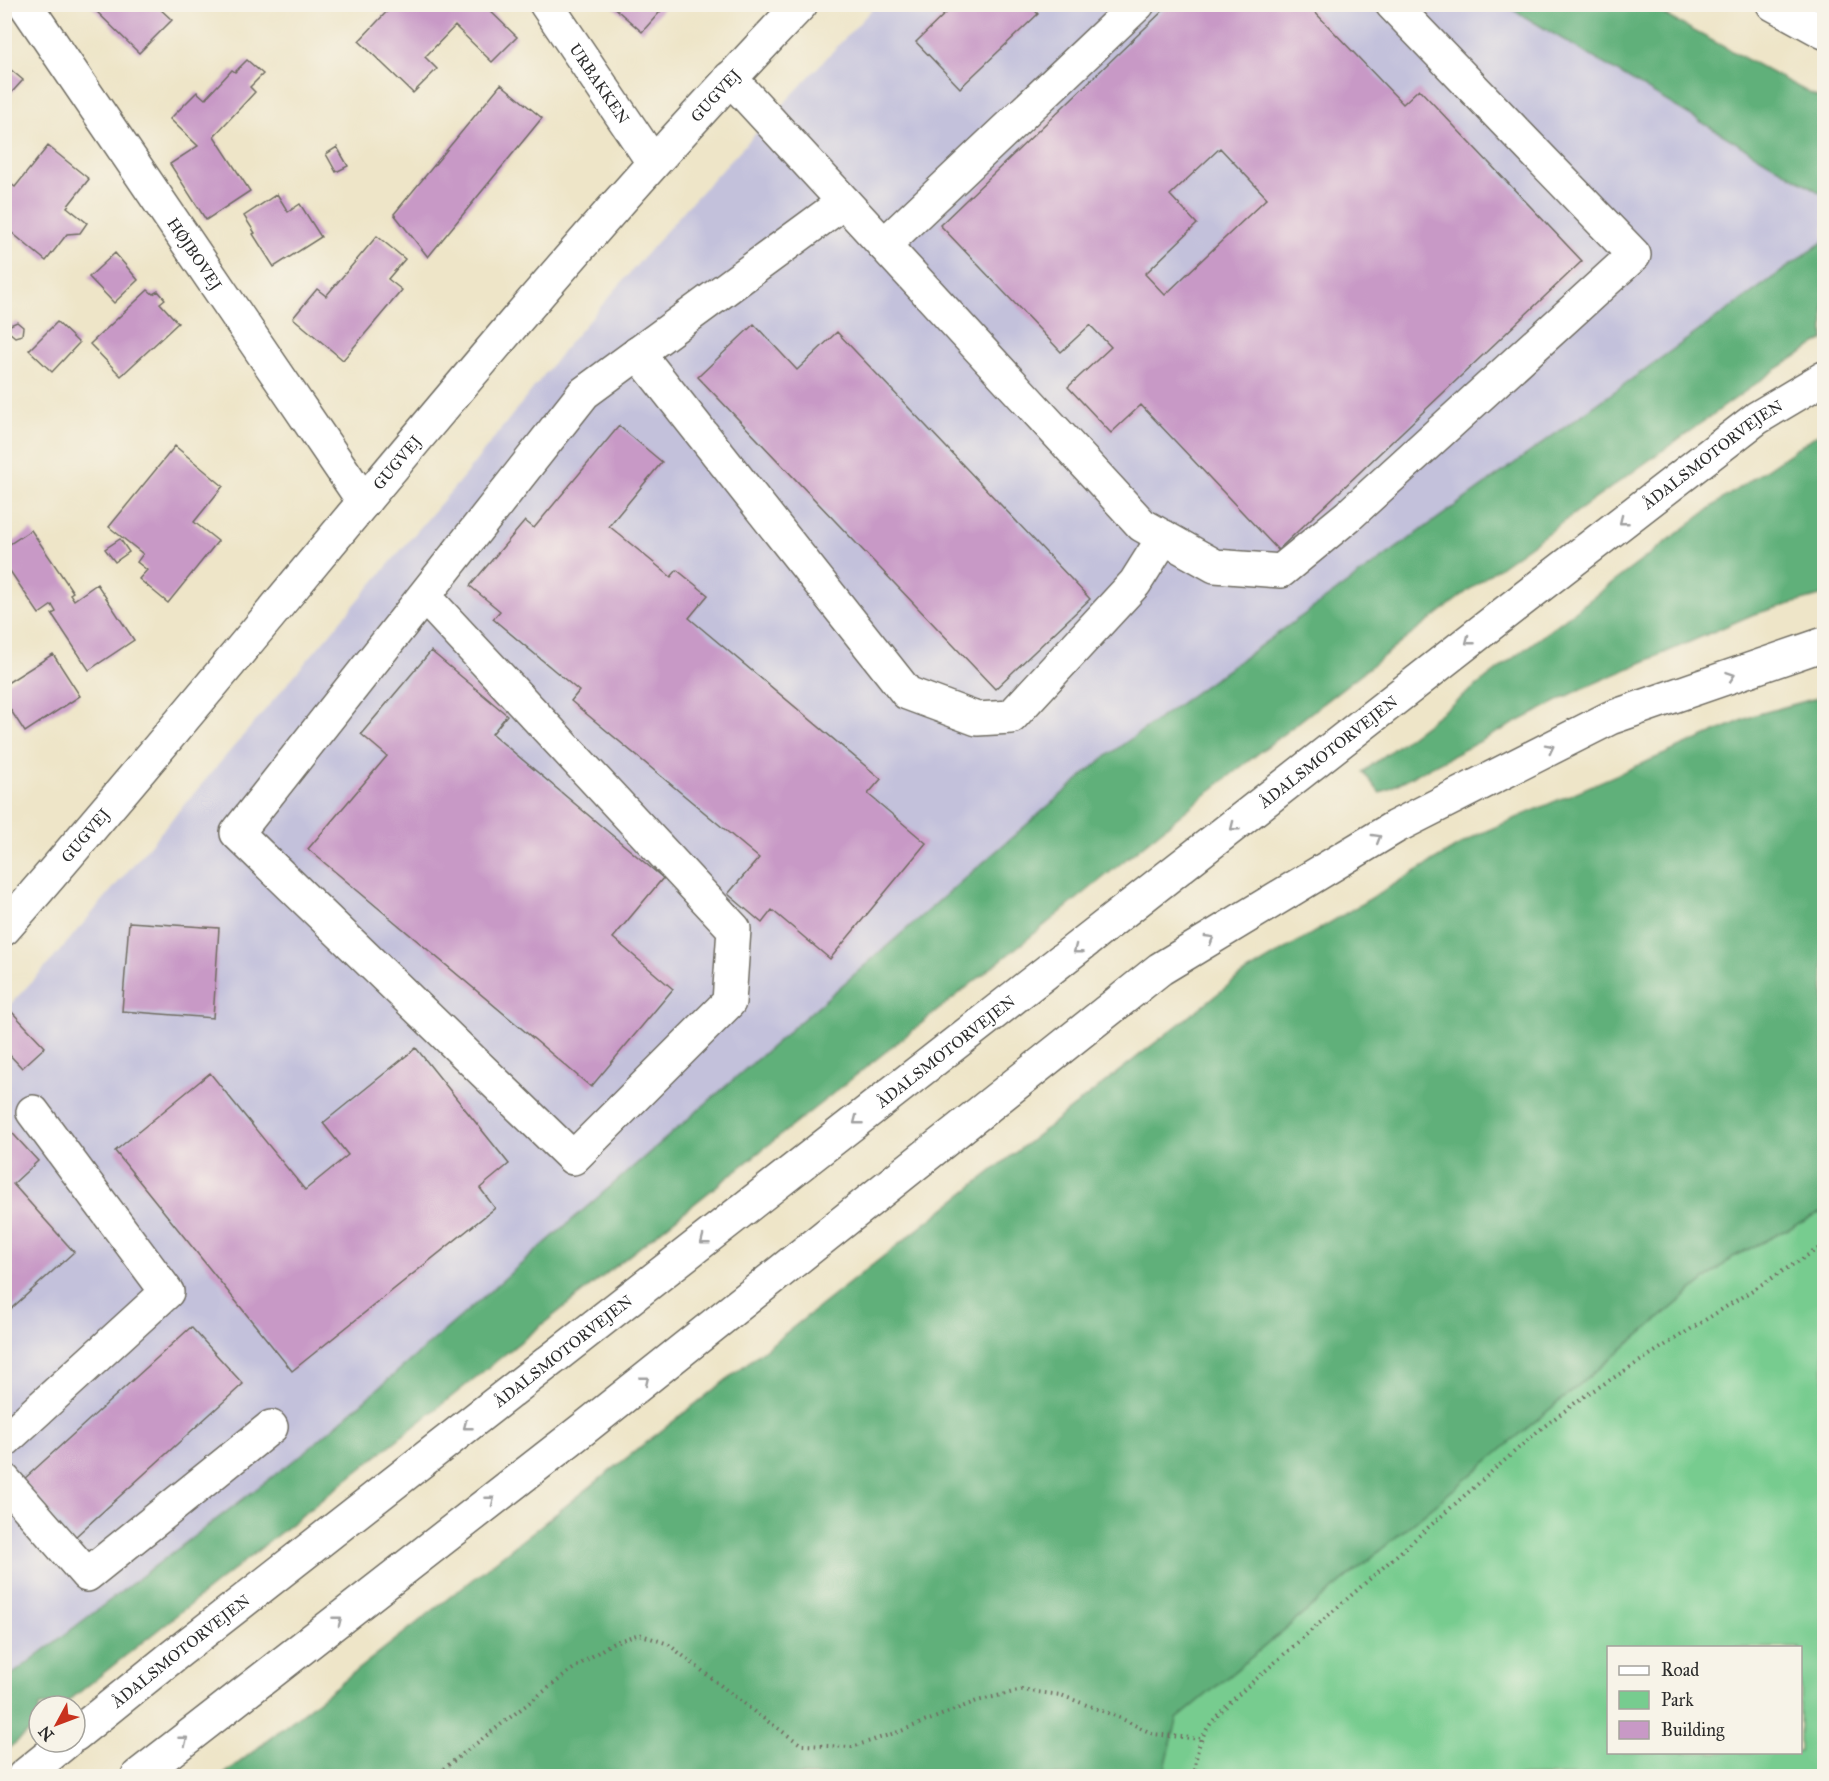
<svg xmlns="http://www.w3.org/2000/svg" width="1829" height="1781" font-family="'IM FELL Great Primer',serif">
<rect width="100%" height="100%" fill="#f7f3e8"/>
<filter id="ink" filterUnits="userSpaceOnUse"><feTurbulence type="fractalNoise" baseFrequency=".0167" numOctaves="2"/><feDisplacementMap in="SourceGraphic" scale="12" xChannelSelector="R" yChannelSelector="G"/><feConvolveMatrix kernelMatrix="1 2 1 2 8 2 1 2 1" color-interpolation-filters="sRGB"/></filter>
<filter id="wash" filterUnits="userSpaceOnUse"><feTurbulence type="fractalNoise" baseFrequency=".008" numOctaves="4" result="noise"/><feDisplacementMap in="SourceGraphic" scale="24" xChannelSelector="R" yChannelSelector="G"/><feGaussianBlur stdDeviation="1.35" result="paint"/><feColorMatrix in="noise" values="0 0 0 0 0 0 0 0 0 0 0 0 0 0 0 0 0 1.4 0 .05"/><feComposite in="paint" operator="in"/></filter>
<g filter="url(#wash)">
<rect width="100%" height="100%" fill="#eee5c8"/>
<!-- industrial -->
<path fill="#c3c1db" d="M876,5H1505L1824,195V241L1100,761L305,1452L5,1680V1010L53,959L464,476L570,342L687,207Z"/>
<!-- green -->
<path fill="#77cc8f" stroke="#517c5d" stroke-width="1.5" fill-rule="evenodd" d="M1824,1211V1776H1163L1177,1719L1733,1257ZM1608,1648H1800V1752H1608Z"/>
<!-- forest -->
<path fill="#61b07a" stroke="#466e52" stroke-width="1.5" d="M1505,5H1646L1824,101V195Z
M1824,241V339L1778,368L1483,579L1215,787L1030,937L62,1706H39V1724L5,1751V1680L305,1452L1100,761Z
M1824,430V595L1754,614L1581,689L1380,793L1363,772L1724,498Z
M1824,696V1211L1733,1257L1177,1719L1163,1776H222L1239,977L1477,835L1755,715Z"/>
<g id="blocks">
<!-- building -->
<path fill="#c899c6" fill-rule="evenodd" d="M89,4H161L158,7L172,20L139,53Z
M394,4L400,6L402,4H483L517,37L492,62L455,26L425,57L437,69L413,93L359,41Z
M610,4H667L642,32Z
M955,4H1037L1033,8L1038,14L960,88L916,42Z
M1170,4H1307L1403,104L1419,89L1582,261L1278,550L1141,405L1111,433L1068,387L1111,347L1090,325L1061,352L940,225ZM1220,148L1267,198L1165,295L1145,274L1197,224L1170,195Z
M247,60L263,74L250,87L255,92L214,136L250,191L206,220L170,164L198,146L170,119L197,92L205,99L232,70L235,72Z
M4,64L23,80L4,101Z
M501,84L542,118L428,257L394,214Z
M48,146L89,179L67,207L87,223L80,233L67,234L46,261L11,232L4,241V179L15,187Z
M337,147L348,166L336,172L326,154Z
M277,194L288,212L300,204L321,237L274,267L253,234L255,233L244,216Z
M377,236L405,259L388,279L402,290L343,360L293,318L317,289L326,296Z
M115,253L138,280L114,303L89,277Z
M148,290L153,294L158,291L165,299L160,303L178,323L121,376L90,344Z
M17,322L23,327L22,335L15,337L9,332L10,325Z
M57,322L79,343L52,372L29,350Z
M754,324L797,370L837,332L1090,599L995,689L698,377Z
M619,426L662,462L609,526L671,577L677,570L708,595L689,618L881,779L868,794L926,843L830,959L772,910L762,923L728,894L759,858L571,701L579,691L493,619L500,611L470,586L525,521L534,528Z
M175,446L223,486L194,522L218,541L168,603L139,579L147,570L137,562L143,554L109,527Z
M31,530L73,592L70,594L74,600L97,584L134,640L89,670L52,614L56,612L52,605L39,614L4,562V548Z
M120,539L129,552L115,562L105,549Z
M431,651L507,715L492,734L663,878L613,938L673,989L591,1087L308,849L387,756L361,734Z
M53,654L80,696L25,732L4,700V685Z
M129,922L219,928L213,1018L122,1011Z
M11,1011L45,1047L22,1068L4,1049V1017Z
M416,1048L509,1164L480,1188L495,1208L292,1371L115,1151L210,1073L305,1190L348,1155L323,1123Z
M4,1124L38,1161L13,1184L74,1252L4,1315Z
M191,1327L243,1384L75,1537L23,1480Z"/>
</g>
</g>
<g filter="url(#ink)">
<use href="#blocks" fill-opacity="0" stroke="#6f6c62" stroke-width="1.5"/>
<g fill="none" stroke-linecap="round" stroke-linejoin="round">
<!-- minor casing -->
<g stroke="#6f6c62" stroke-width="36">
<g id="minor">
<path id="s1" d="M25,4L364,502"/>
<path id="s2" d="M546,4L653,162"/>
<path d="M730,78L1142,525L1215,566L1281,571L1348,516L1634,255L1392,4"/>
<path d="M884,245L1138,4"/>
<path d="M638,353L907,693L977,719L1011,717L1135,583L1164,537"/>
<path d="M424,596L734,929L729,1002L573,1158L237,833L584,393L844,202"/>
<path id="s3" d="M4,929C272,623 518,298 801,4"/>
<path d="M4,1441L167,1292L33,1112"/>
<path d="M4,1480L87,1575L271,1427"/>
</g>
</g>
<!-- highway casing -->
<g stroke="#6f6c62" stroke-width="36">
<g id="highway">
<path d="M1773,4L1824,32"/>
<path id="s4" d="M75,1735L173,1656L1501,616L1757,418L1824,378"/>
<path d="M24,1776L66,1742"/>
<path d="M138,1776L582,1430L1160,969L1395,827L1610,718L1824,644"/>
</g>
</g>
<!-- path -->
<path stroke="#6f6c62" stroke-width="4" stroke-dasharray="1.5 4.5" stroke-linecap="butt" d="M434,1776L573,1669L612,1643L639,1634L668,1644L757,1714L802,1745L852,1747L901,1731L977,1701L1022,1690L1061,1695L1118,1717L1153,1734L1200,1739
M1195,1776C1195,1735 1211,1721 1239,1694L1538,1431L1583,1397L1824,1245"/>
<!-- minor -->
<use href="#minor" stroke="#fff" stroke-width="33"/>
<!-- highway -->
<use href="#highway" stroke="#fff" stroke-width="33"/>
</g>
<!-- one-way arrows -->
<defs><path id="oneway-chevron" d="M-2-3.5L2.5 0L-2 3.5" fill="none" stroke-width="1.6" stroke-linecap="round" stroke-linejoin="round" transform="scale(1.5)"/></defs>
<g stroke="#a0a0a0">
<use href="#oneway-chevron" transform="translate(1623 521) rotate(142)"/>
<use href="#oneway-chevron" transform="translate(1469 641) rotate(142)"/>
<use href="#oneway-chevron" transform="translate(1731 676) rotate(-19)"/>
<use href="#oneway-chevron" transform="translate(1550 748) rotate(-27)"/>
<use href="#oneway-chevron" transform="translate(1234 827) rotate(142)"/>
<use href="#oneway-chevron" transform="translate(1377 838) rotate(-31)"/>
<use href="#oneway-chevron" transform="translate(1210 939) rotate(-31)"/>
<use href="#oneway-chevron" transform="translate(1077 950) rotate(142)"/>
<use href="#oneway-chevron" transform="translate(857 1121) rotate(142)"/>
<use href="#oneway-chevron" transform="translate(704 1241) rotate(142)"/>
<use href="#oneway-chevron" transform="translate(645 1380) rotate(-39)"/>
<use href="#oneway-chevron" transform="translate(467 1426) rotate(142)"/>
<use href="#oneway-chevron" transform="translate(491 1500) rotate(-38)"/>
<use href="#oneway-chevron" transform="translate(338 1620) rotate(-38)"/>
<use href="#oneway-chevron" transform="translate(184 1740) rotate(-38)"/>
</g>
</g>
<g text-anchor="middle" stroke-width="6" stroke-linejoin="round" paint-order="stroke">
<!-- street labels -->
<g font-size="16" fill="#2b2b2b" stroke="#f7f3e8">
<text dy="6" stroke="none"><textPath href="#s2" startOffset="96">URBAKKEN</textPath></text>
<text dy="6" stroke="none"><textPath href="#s3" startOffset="1096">GUGVEJ</textPath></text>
<text dy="6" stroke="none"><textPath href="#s1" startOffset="302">HØJBOVEJ</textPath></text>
<text dy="6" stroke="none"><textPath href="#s4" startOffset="2079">ÅDALSMOTORVEJEN</textPath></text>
<text dy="6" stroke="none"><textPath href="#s3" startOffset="610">GUGVEJ</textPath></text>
<text dy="6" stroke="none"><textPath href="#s4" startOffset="1593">ÅDALSMOTORVEJEN</textPath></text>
<text dy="6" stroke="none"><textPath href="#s3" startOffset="124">GUGVEJ</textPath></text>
<text dy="6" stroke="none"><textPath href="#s4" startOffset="1107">ÅDALSMOTORVEJEN</textPath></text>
<text dy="6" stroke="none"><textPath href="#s4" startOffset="621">ÅDALSMOTORVEJEN</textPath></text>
<text dy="6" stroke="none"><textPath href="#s4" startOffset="135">ÅDALSMOTORVEJEN</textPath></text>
</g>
</g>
<!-- margin -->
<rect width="1829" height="1781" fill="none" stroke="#f7f3e8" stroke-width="24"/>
<!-- legend -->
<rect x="1607" y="1646" width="195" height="108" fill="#f7f3e8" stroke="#a5a39c" stroke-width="1.5"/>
<rect x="1619" y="1666" width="30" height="9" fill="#ffffff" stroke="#a5a39c" stroke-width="1.5"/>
<text x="1661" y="1676" font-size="18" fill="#2b2b2b">Road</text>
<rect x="1619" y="1691" width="30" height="18" fill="#77cc8f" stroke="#a5a39c" stroke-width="1.5"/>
<text x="1661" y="1706" font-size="18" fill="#2b2b2b">Park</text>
<rect x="1619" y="1721" width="30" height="18" fill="#c899c6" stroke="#a5a39c" stroke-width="1.5"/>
<text x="1661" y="1736" font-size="18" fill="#2b2b2b">Building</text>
<!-- north arrow -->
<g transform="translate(57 1724) rotate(229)"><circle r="28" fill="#f7f3e8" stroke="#a5a39c" stroke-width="1.5"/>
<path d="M0-4.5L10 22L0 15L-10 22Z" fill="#c8321e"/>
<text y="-9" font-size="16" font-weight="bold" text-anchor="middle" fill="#2b2b2b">N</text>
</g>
</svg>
